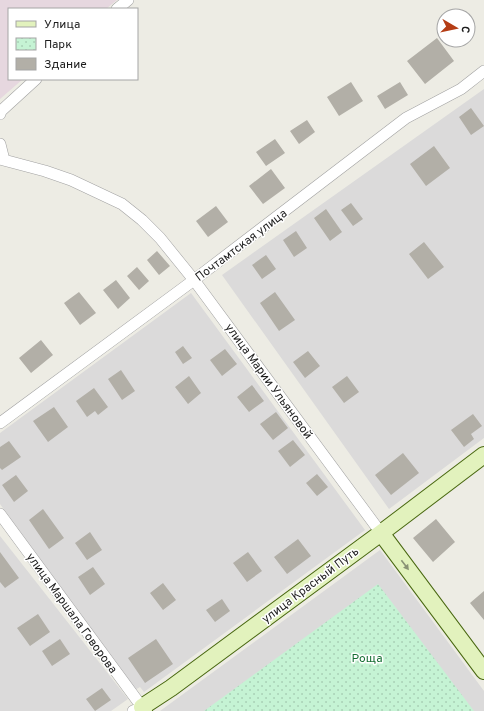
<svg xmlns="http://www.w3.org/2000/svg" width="484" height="711" font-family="Overpass,sans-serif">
<defs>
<pattern id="park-dots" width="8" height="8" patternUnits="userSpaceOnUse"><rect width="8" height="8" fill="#c5f3d4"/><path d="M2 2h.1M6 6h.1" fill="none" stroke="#a9d0b6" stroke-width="1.8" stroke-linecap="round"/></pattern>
</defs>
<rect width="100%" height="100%" fill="#edece4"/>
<!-- residential -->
<path fill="#dbdada" d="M484,89V438L389,509L222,275Z
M191,293L365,530L144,692L140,687L135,690L0,504V433Z
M0,536L128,699L111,711H0Z
M380,550L484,691V711H160Z"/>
<!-- industrial -->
<path fill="#e6d7df" d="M0,0H117L106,9H9V79H23L0,99Z"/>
<!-- park -->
<path fill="url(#park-dots)" d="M378,584L474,711H204Z"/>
<!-- building -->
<path fill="#b2afa7" d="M437,38L454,61L425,84L407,61Z
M351,82L363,101L339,116L327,97Z
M400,82L408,95L385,109L377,96Z
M471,108L484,126L471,135L459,117Z
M307,120L315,132L299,144L290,131Z
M275,139L285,153L266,166L256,152Z
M434,146L450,168L426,186L410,164Z
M271,169L285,188L263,204L249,186Z
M351,203L363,219L353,226L341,210Z
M216,206L228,222L208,237L196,221Z
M326,209L342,232L330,241L314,218Z
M296,231L307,248L294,257L283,240Z
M424,242L444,267L428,279L409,254Z
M157,251L170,266L159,275L147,260Z
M266,255L276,269L262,279L252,265Z
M137,267L149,281L139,290L127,276Z
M116,280L130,298L118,309L103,290Z
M79,292L96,313L80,325L64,303Z
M275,292L295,320L279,331L260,303Z
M41,340L53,355L31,373L19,358Z
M183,346L192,358L183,364L175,352Z
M225,349L237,364L222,376L210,360Z
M308,351L320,366L305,378L293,362Z
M121,370L135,391L122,400L108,379Z
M189,376L201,393L188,404L175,387Z
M347,376L359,392L344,403L332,387Z
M252,385L264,401L249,412L237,397Z
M94,388L108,407L98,415L95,411L87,417L76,401Z
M54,407L68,427L48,442L33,421Z
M276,412L288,428L273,440L260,424Z
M473,414L482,426L471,434L474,439L464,447L451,430Z
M293,440L305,455L290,467L278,451Z
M9,441L21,457L2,470L0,468V447Z
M403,453L419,473L391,495L375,475Z
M317,474L328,487L317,496L306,483Z
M16,475L28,491L14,502L2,485Z
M43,509L64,538L49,549L29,520Z
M436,519L455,542L433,562L413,538Z
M90,532L102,550L87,560L75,543Z
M298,539L311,556L287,574L274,557Z
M0,552L19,578L5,588L0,582Z
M248,552L262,571L247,582L233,563Z
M93,567L105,584L90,595L78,577Z
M163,583L176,600L163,610L150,593Z
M484,591V620L470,603Z
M222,599L230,611L215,622L206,610Z
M38,614L50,632L30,646L17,628Z
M60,639L70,654L52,666L42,651Z
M156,639L173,664L145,683L128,658Z
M102,688L111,700L95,711L86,699Z"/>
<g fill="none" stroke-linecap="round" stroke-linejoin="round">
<!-- street casing -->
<g stroke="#a1a1a1" stroke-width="12">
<path id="street" d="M117,9L128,0
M0,114L1,111L36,79
M0,144L4,160
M0,159L45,171L71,180L122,204L142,220L160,238L194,280L381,533
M0,423L194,280L406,118L461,89L484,71
M0,514L142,707L133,711"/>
</g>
<!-- secondary casing -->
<g stroke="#496810" stroke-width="18">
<path id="secondary" d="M381,533L484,671
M144,711L142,707L171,688L381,533L484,455"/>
</g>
<!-- street -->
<use href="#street" stroke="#fff" stroke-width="11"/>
<!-- secondary -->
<use href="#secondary" stroke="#e2f2bd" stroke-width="16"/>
</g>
<!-- one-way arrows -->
<defs><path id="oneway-solid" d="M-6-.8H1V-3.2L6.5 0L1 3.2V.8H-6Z"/></defs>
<use fill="#899275" href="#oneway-solid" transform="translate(405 565) rotate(53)"/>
<g text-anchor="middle" stroke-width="3" stroke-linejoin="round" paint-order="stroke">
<!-- street labels -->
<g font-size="12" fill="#1d1d1d" stroke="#fff">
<text transform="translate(241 245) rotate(-37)" y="4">Почтамтская улица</text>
<text transform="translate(269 381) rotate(54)" y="4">улица Марии Ульяновой</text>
<text transform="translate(310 585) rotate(-37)" y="4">улица Красный Путь</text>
<text transform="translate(72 613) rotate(54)" y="4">улица Маршала Говорова</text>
</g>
<!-- park labels -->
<g font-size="12" fill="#176f34" stroke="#fff">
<text x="367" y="662">Роща</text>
</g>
</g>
<!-- legend -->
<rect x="8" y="8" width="130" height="72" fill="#ffffff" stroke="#a5a5a5"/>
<rect x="16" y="21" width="20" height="6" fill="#e2f2bd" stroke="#a5a5a5"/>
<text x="44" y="28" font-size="12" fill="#1d1d1d">Улица</text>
<rect x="16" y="38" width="20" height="12" fill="url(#park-dots)" stroke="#a5a5a5"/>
<text x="44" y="48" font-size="12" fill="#1d1d1d">Парк</text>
<rect x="16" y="58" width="20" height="12" fill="#b2afa7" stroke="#a5a5a5"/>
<text x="44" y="68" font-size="12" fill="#1d1d1d">Здание</text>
<!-- north arrow -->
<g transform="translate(456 28) rotate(99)"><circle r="19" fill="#ffffff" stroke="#a5a5a5"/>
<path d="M0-3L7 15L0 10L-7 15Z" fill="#b53d15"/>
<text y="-6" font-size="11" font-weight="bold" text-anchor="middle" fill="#1d1d1d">С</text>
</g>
</svg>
